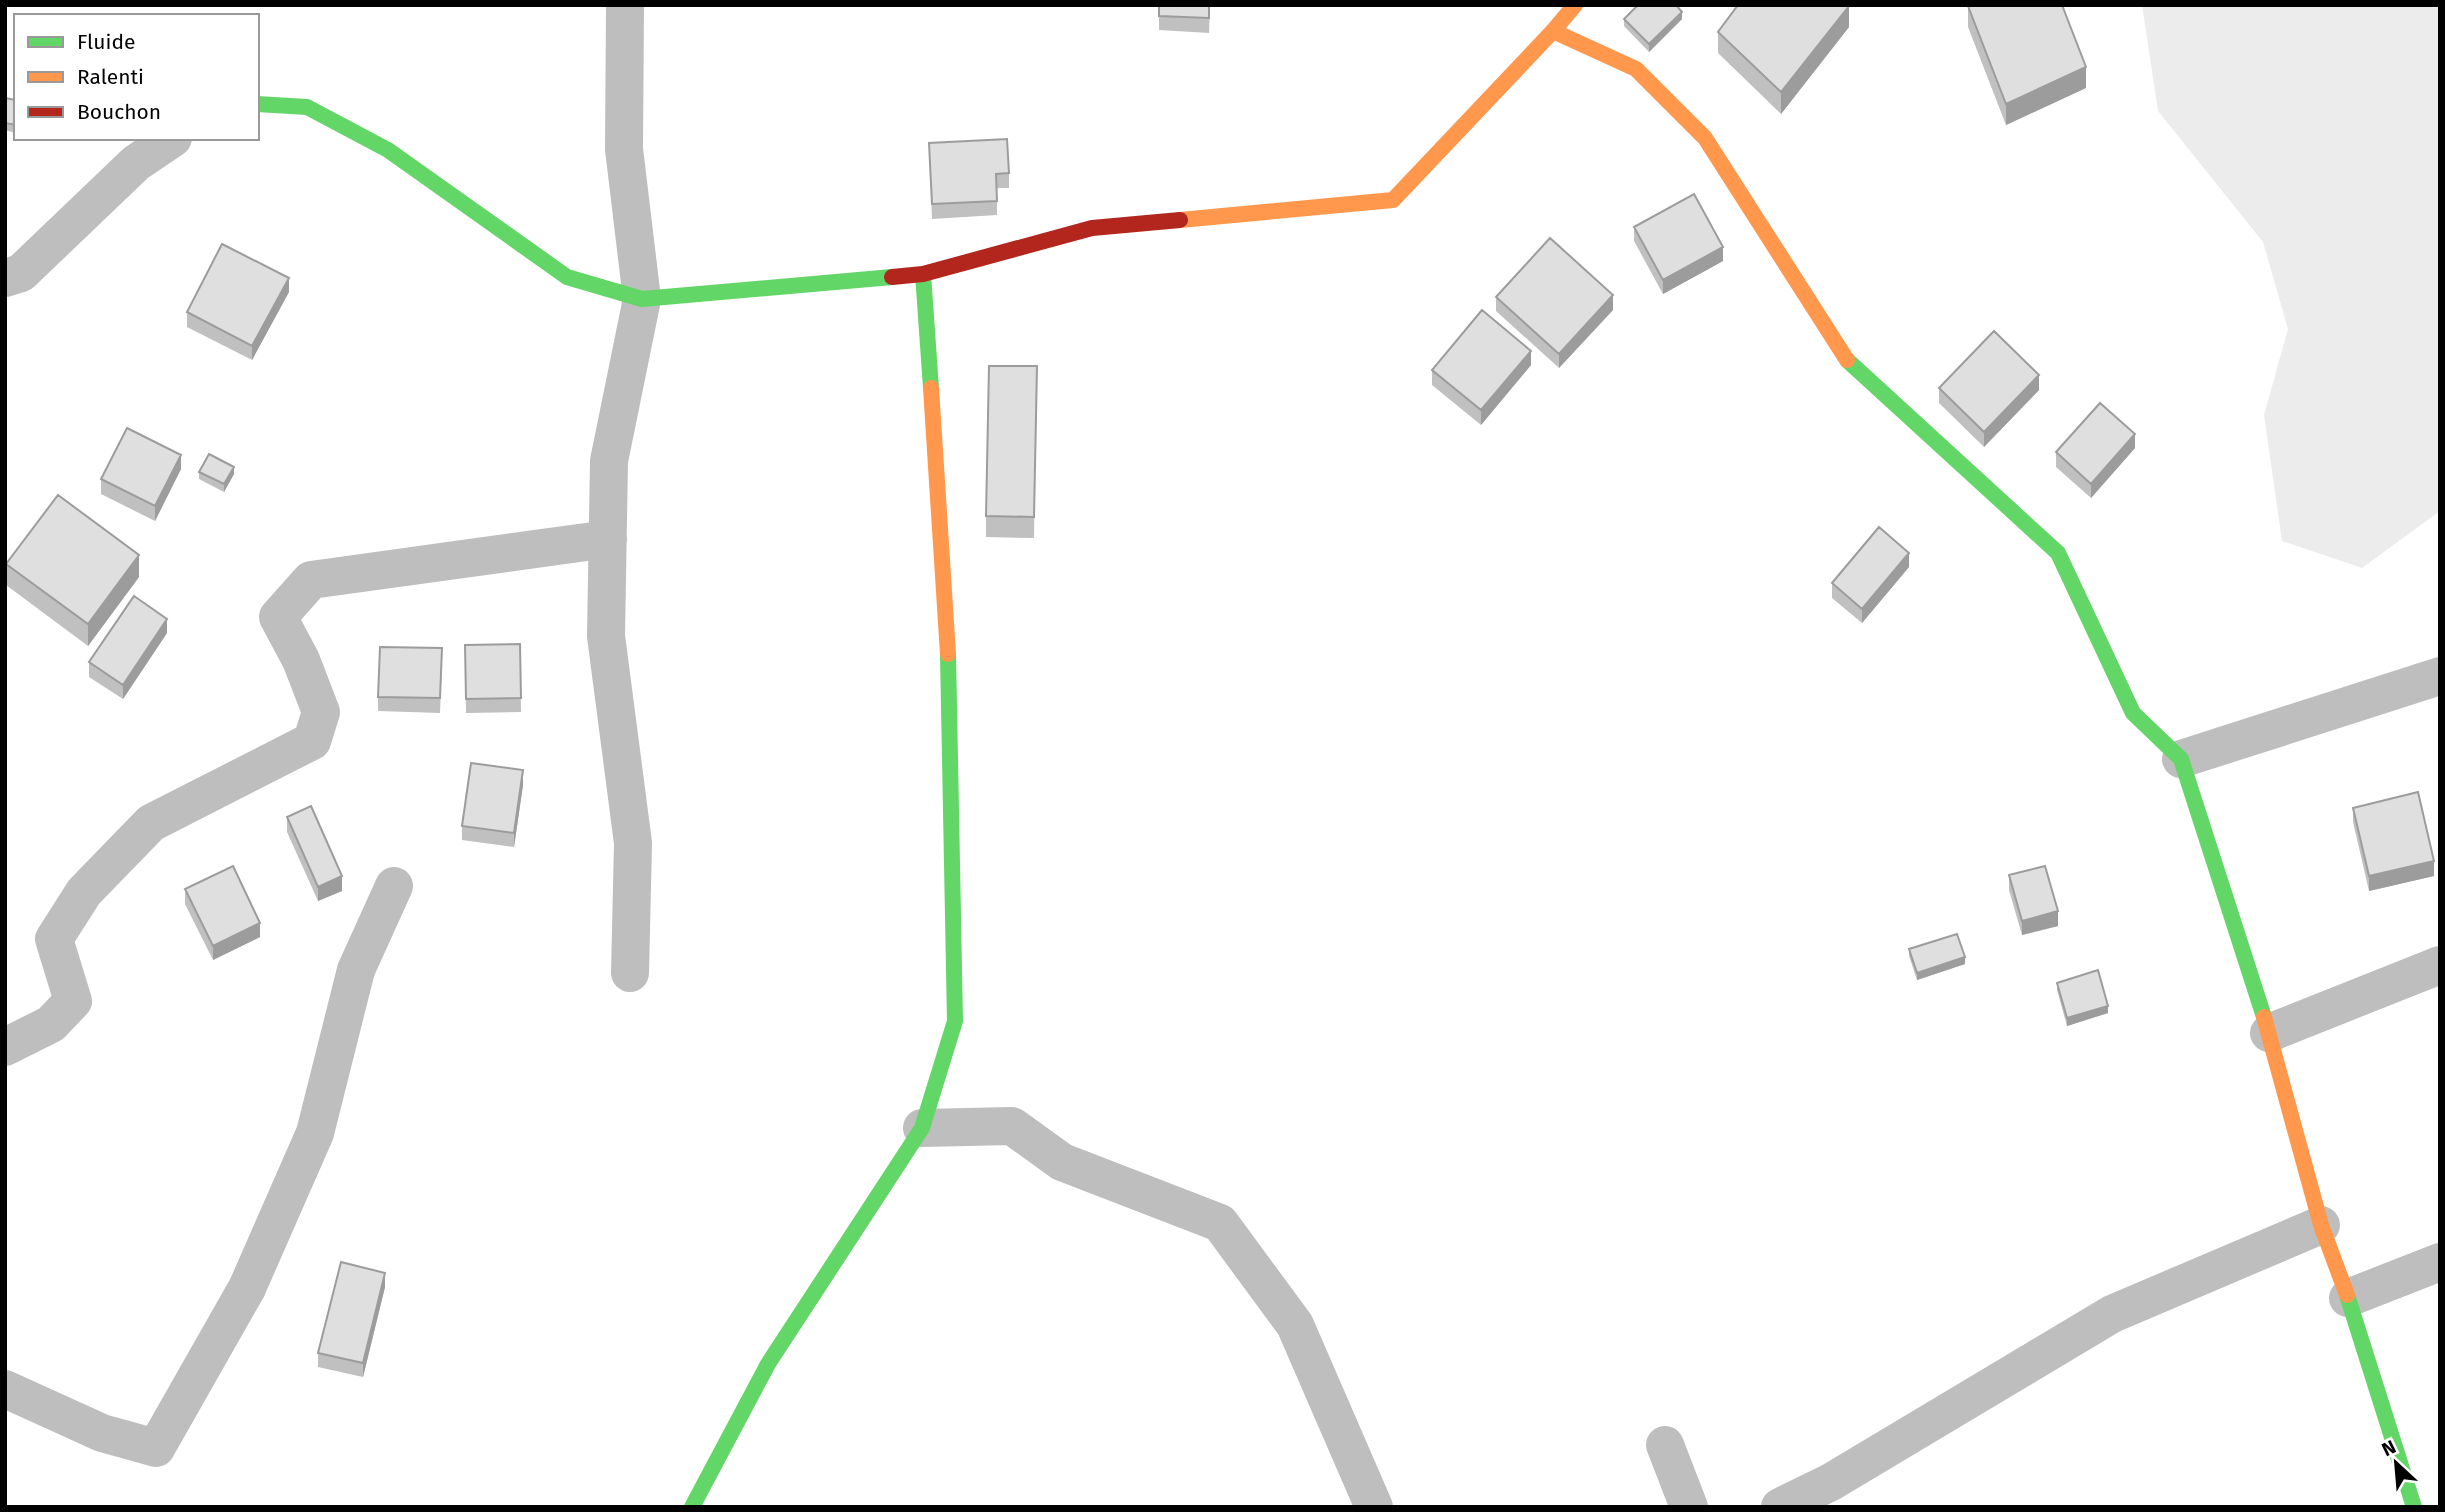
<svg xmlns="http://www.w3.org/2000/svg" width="2445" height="1512" font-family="'Fira Sans',sans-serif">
<rect width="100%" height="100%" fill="#fff"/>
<!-- green -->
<path fill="#ececec" d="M2142,5H2440V511L2362,568L2282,541L2264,415L2288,329L2263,242L2158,111Z"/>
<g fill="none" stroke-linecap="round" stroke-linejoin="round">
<!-- street -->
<path stroke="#bebebe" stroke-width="38" d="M625,5L624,149L642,299L609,461L606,636L633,843L630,973
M5,278L21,273L136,163L173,138
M2181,759L2440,676
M2269,1033L2440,965
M5,1047L51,1024L73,1001L54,939L84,892L151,823L312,741L321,712L301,660L278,617L311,580L608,539
M922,1128L1012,1126L1062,1162L1220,1223L1295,1325L1374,1507
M2348,1298L2440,1262
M5,1389L102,1433L156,1448L247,1288L315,1133L356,970L394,886
M1665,1445L1689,1507
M1780,1507L1831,1482L2112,1314L2321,1225"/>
<!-- fast -->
<path stroke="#63d668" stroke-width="16" d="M257,104L307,107L388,150L567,277L642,299L892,277
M923,274L931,388
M1847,360L2058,553L2133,713L2181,759L2264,1017
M2347,1295L2414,1507
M692,1507L768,1364L922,1128L955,1021L948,654"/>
<!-- slow -->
<path stroke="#ff974d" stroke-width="16" d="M1575,5L1553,31L1636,69L1705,138L1847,360
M1180,220L1393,200L1553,31
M931,388L948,654
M2264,1017L2321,1225L2347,1295"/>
<!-- jam -->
<path stroke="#b3261e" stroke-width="16" d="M892,277L923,274L1092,228L1180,220"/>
</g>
<!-- wall -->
<path fill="#c0c0c0" d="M1210,5L1209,33L1159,30V16Z
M1968,6L2086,88L2006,125L1968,27Z
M1624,19H1682L1649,52L1624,26Z
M1849,27L1781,114L1718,53V32Z
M5,98L16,100V133L5,130Z
M929,143L1009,173V188H997V215L932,219Z
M1634,227L1723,261L1663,294L1634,241Z
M289,292L252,360L187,327V312Z
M1496,297L1613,310L1559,368L1496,311Z
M1531,365L1481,425L1432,385V370Z
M1037,366L1034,538L986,537V516Z
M1939,388L2039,390L1984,447L1939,403Z
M2135,448L2091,498L2056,467V452Z
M181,469L155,521L101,494V479Z
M199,472L234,474L224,492L199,479Z
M6,564L139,577L88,646L6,585Z
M1909,567L1862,623L1832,598V583Z
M167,633L123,699L89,677V662Z
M520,644L521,712L466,713L465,645Z
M442,663L440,713L378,711V697Z
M523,785L514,847L462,840V826Z
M2353,808L2434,876L2369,891L2353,822Z
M287,817L342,891L318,901L287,832Z
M2009,875L2058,926L2022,935L2009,890Z
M185,889L260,937L213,960L185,904Z
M1909,949L1965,964L1917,980L1909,956Z
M2057,983L2108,1013L2067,1026L2057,990Z
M385,1287L363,1377L318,1367V1353Z"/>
<!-- shaded-wall -->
<path fill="#9c9c9c" d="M1849,6V27L1781,114V92Z
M1682,12V19L1649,52V44Z
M2086,67V88L2006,125V104Z
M1723,247V261L1663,294V280Z
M289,278V292L252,360V346Z
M1613,295V310L1559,368V354Z
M1531,351V365L1481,425V410Z
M2039,375V390L1984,447V432Z
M2135,434V448L2091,498V484Z
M181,455V469L155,521V506Z
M234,467V474L224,492V484Z
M1909,553V567L1862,623V609Z
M139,555V577L88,646V624Z
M167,619V633L123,699V685Z
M523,770V785L514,847V833Z
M2434,861V876L2369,891V876Z
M342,876V891L318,901V887Z
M2058,911V926L2022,935V921Z
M260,923V937L213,960V946Z
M1965,957V964L1917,980V973Z
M2108,1006V1013L2067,1026V1018Z
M385,1273V1287L363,1377V1363Z"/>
<!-- building -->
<path fill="#dfdfdf" stroke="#9c9c9c" stroke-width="2" d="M1159,5H1209V18L1159,16Z
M1638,5H1676L1682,12L1649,44L1624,19Z
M1738,5H1847L1849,6L1781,92L1718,32Z
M2062,5L2086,67L2006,104L1968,6Z
M5,98L16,100V125L5,123Z
M1007,139L1009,173L996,174L997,201L932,204L929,143Z
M1694,194L1723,247L1663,280L1634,227Z
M1550,238L1613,295L1559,354L1496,297Z
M222,244L289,278L252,346L187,312Z
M1482,310L1531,351L1481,410L1432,370Z
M1994,331L2039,375L1984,432L1939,388Z
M989,366H1037L1034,517L986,516Z
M2100,403L2135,434L2091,484L2056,452Z
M127,428L181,455L155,506L101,479Z
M209,454L234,467L224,484L199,472Z
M58,495L139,555L88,624L6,564Z
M1879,527L1909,553L1862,609L1832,583Z
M134,596L167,619L123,685L89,662Z
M520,644L521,698L466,699L465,645Z
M380,647L442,648L440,698L378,697Z
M471,763L523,770L514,833L462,826Z
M2418,792L2434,861L2369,876L2353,808Z
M311,806L342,876L318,887L287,817Z
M233,866L260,923L213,946L185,889Z
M2045,866L2058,911L2022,921L2009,875Z
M1957,934L1965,957L1917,973L1909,949Z
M2098,970L2108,1006L2067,1018L2057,983Z
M341,1262L385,1273L363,1363L318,1353Z"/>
<!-- border -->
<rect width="2445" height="1512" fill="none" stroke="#000000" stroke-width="14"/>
<!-- legend -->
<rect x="14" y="14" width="245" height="126" fill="#ffffff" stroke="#999999" stroke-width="2"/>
<rect x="28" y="37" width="35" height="10" fill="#63d668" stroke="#999999" stroke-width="2"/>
<text x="77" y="49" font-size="21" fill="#000000">Fluide</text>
<rect x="28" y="72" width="35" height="10" fill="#ff974d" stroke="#999999" stroke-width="2"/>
<text x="77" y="84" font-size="21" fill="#000000">Ralenti</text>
<rect x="28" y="107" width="35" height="10" fill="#b3261e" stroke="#999999" stroke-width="2"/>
<text x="77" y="119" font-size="21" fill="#000000">Bouchon</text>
<!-- north arrow -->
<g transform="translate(2396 1463) rotate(334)" stroke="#ffffff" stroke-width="5" paint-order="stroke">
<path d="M0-5L12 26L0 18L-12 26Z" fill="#000000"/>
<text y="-10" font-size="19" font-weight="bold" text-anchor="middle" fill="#000000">N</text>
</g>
</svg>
